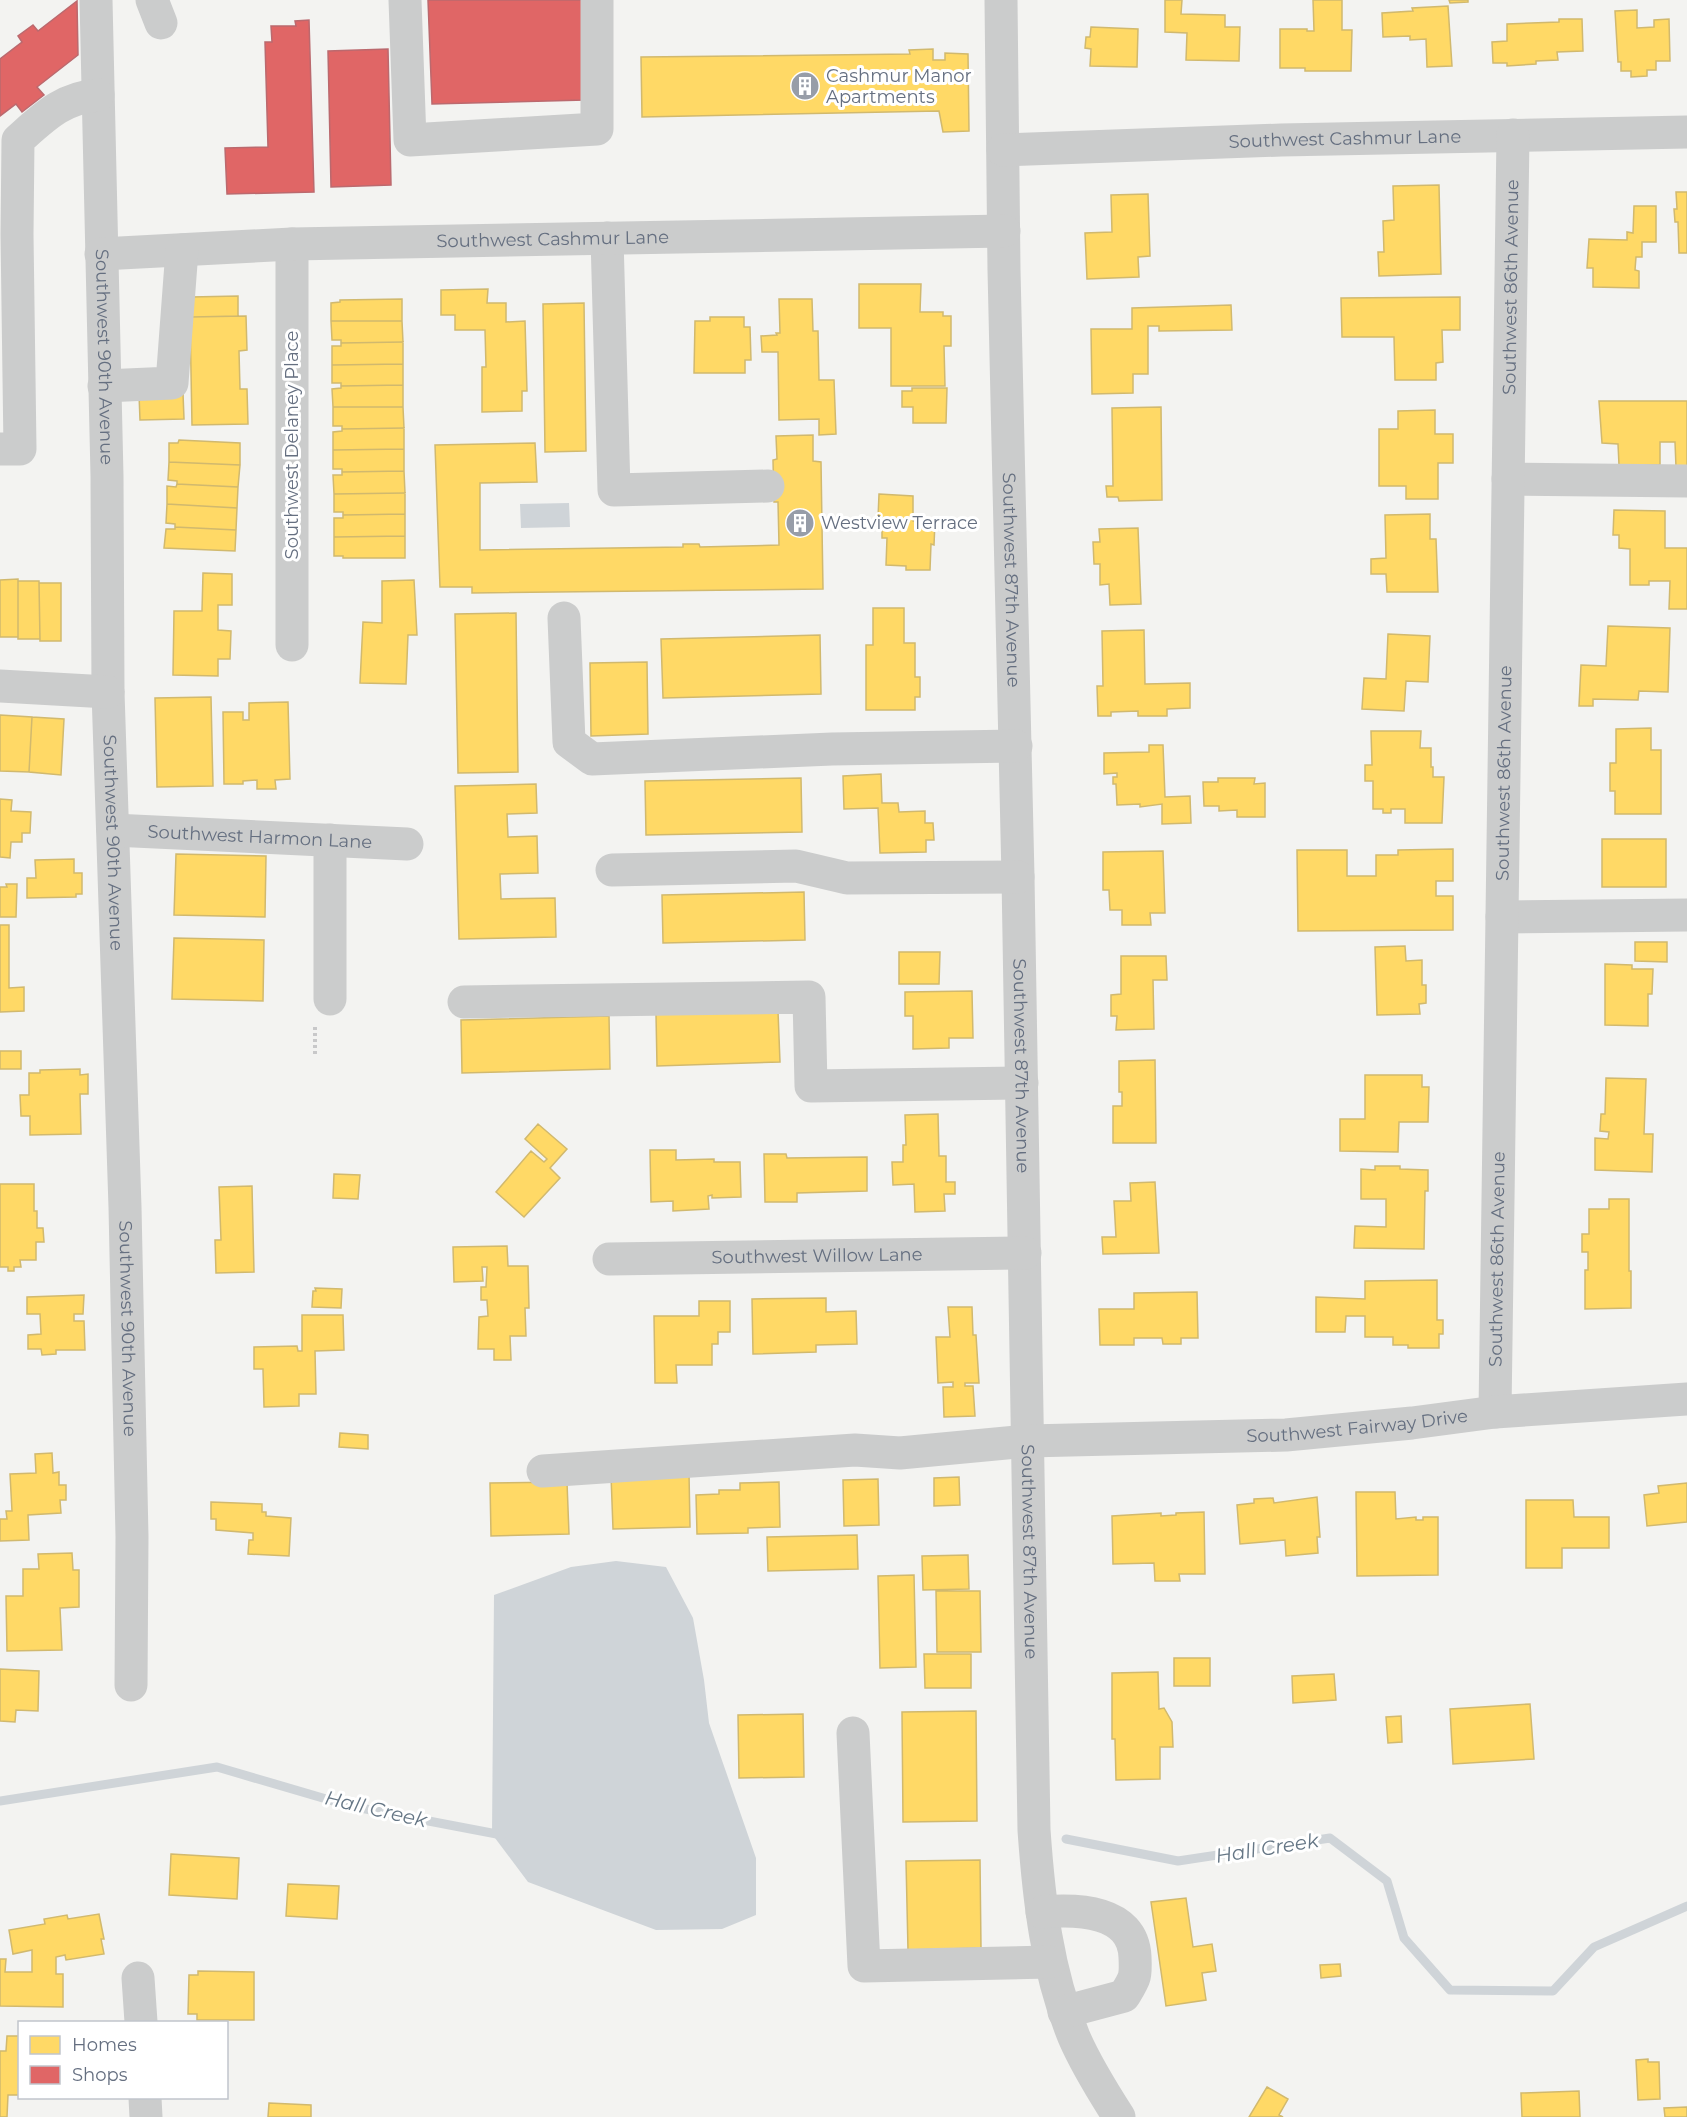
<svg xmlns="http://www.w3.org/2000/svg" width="1687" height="2117" font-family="Montserrat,sans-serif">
<rect width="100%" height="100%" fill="#f3f3f1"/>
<!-- water -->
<path fill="#cfd4d8" d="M569,503L570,527L521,528L520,504Z
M616,1561L666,1567L693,1618L704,1680L709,1723L756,1858V1915L722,1929L656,1930L528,1882L492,1834L494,1595L571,1567Z"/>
<!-- homes -->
<path fill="#ffd966" stroke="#d1b96e" stroke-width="1.5" d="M1165,0H1182L1181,14L1225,15V27H1240L1239,61L1186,60L1187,33L1165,32Z
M1313,0H1342V30H1352L1351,71H1305V68H1280V29H1307V31H1314Z
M1449,0H1468V2L1450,3Z
M1448,6L1452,66L1427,67L1426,39L1410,40V36L1383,37L1382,13L1413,11L1412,8Z
M1637,10V28L1654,27V20L1669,19L1670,61H1656V70H1647V76L1631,77V71H1621V62H1618L1615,11Z
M1559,19H1582L1583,51L1557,52L1558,60L1536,61V64L1507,66V63H1493L1492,42L1507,41V24L1559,22Z
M1091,27L1138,29L1137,67L1090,66L1091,49L1085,48L1086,37H1090Z
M933,49V60H945V53L968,54L969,131L943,132L939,111L642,117L641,57L910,54L909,50Z
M1439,185L1441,274L1379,276L1378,252H1384L1383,221L1394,220L1393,186Z
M1676,192H1687V253H1679L1678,222H1675L1674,209H1677Z
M1148,194L1150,256L1138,257L1139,277L1087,279L1085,233L1112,232L1111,195Z
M1634,206H1656V242H1642V257H1636L1635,270L1639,271V288L1593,287V268H1587L1589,239L1627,240V232L1633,233Z
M859,284H921L920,312H943V316H951V346H944L945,386H891V328H859Z
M488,289L487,303H506V322L525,321L527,391H522V411L482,412V367H486L485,330H455V315H441V290Z
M238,296V316L192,317L191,297Z
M1460,297V330H1442L1443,362L1436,363V380H1395L1394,337H1342L1341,298Z
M402,299V321H331V303L340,302V300Z
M779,299H812L813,331H818L819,380H834L836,434L819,435V419L779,420L778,352H762L761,336L777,335L776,333H780Z
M584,303L586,451L545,452L543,304Z
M1231,305L1232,330L1159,331V326H1148V374H1133V393L1092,394L1091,329H1132V308Z
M246,316L247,350L239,351L240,389H247L248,424L192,425L190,317Z
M710,317H744V327H750L751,360H745V373H694L695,321H710Z
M331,321H402L403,342L341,343V340H332Z
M403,342V364L332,365V346H341V343Z
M403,364V385L341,386V383H332V365Z
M403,385V407H333L332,389L341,388V386Z
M912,388H947L946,423H913V407H902V391H912Z
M183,393L184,419L140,420L139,394Z
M1599,401H1687V467H1676L1675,442H1660V465H1619L1618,444L1602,443Z
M333,407H403L404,428L342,429V426H333Z
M1161,407L1162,500L1119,501L1118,497H1107L1106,486H1113L1112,408Z
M1435,410V434H1453V463H1438V499H1406V486H1379V429H1398V411Z
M404,428V449L333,450V432L342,431V429Z
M813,435V461L821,462L823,589L472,593V587H440L435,445L535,443L537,482L480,483V550L683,547V544H699L700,547L779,545L778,502H774L773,460L777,459L776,436Z
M179,440L240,443V465L169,462V443H178Z
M404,449V471L342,472V469H333V450Z
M169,462L240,465L238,487L177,484V481L168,480Z
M404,471L405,493L334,494L333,475H342V472Z
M177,484L238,487L237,508L167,504V486L176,487Z
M405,493V514L343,515V512H334V494Z
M879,494L913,496V521L935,522L934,545L931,544L930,570H906V566L886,565L887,538H882V526H885L886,518H878Z
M167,504L237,508L236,530L175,527V524L166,523Z
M1614,510L1665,511V548H1687V609H1669L1670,581H1649V585H1630V549L1619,548V535H1613Z
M405,514V536L334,537V518H343V515Z
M1430,514V539H1436L1438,592H1387L1386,574H1371V559L1386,558L1385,515Z
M175,527L236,530L235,551L164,548L166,529H175Z
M1138,528L1141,604L1110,605L1109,584L1100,585V564H1094L1093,542H1100L1099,529Z
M405,536V558H343V556H334V537Z
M203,573L232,574V605H218V630L231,631L230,659H218V676L173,675L174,611H202Z
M18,579V637H0V580Z
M414,580L417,635H408L406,684L360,683L363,622L382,623V581Z
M18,581H39L40,639H18Z
M39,583H61V641H40Z
M873,608H904V643H915V677H920V697H915V710H866V645H873Z
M516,613L518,772L458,773L455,614Z
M1608,626L1670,628L1668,692L1639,691L1638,700L1593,699V706H1579L1581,665L1606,666Z
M1144,630L1145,684L1190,683V708L1167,709V716H1138V711L1111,712V716H1098L1097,686H1103L1102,631Z
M1388,634L1430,636L1428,682L1406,681L1404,711L1362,709L1364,678L1386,679Z
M820,635L821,694L663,698L661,639Z
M647,662L648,734L591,736L590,663Z
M211,697L213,786L157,787L155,698Z
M288,702L290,779L275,780L276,789H257V780L243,781V784H224L223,712H243V720H249V703Z
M0,715L32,717L29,772L0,771Z
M32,717L64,719L61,775L29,772Z
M1651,728V750H1661V814H1615V791H1610V763H1616V729Z
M1371,731H1421L1420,748H1431V767H1433V777H1444L1442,823H1405V809H1391V813H1383V809H1373V781H1365V765H1372Z
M1149,745H1163L1165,797L1190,796L1191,823L1162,824V804L1140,807V804L1117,805L1116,784H1113V777H1117V773L1104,774V753L1149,752Z
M881,774L882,803H898L899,812L925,811V823H933L934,840H926V852L880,853L878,808L844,809L843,776Z
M801,778L802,832L646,835L645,781Z
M1218,778H1255L1254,784L1265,783V817H1237V810L1219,811V806H1204L1203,782H1218Z
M536,784L537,813L507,814L508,837L537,836L538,873L500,874L501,899L555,898L556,937L459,939L455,786Z
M0,799L12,800L11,811L31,812L30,833H22V842H11L10,858L0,857Z
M1602,839H1666V887H1602Z
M1453,849V881H1436V896H1453V930L1298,931L1297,850H1347V876H1376V855H1398V850Z
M1163,851L1165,913H1150L1151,925H1122V910H1110L1109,890H1103V852Z
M176,854L266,856L265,917L174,915Z
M74,859V873H82V894H76V897L27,898V878H36L35,860Z
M6,884H17L16,917H0V887H7Z
M804,892L805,940L663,943L662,895Z
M0,925H9V988L24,987V1011L0,1012Z
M174,938L264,940L263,1001L172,999Z
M1635,942H1667V962L1635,961Z
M1405,946L1406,961L1422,960V985H1426V1003L1419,1004L1420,1014L1377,1015L1375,947Z
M899,952H940L939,984H899Z
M1121,956H1166L1167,980H1153L1154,1029L1116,1030L1117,1016H1111V995L1121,994Z
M1605,964L1632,965V969H1653L1652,994H1648V1026L1605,1025Z
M972,991L973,1038H949V1048L913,1049V1016H905V992Z
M778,1011L780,1062L657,1066L656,1014Z
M609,1016L610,1069L462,1073L461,1020Z
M0,1051H21V1069H0Z
M1155,1060L1156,1143H1113V1106H1122V1092H1119V1061Z
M80,1069V1075L88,1074V1094H80L81,1134L30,1135V1116H21L20,1095H29V1073H40V1070Z
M1365,1075H1422V1087H1429L1428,1122H1399L1398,1152L1340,1151V1119H1365Z
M1606,1078L1646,1079L1644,1134H1653L1652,1172L1595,1170V1138L1608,1139L1609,1132L1600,1131L1601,1114H1605Z
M938,1114L939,1156H946V1182H955V1194H944L945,1211L915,1212L914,1184L893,1185L892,1162H903V1145H906L905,1115Z
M538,1124L567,1149L550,1168L560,1178L524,1217L496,1192L531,1151L544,1162L547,1159L525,1139Z
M650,1150H676V1160L714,1159V1162H740L741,1197L712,1198V1195L708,1196L709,1209L673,1211V1201L651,1202Z
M764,1154H786L787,1158L867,1157V1191L797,1193V1202H765Z
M1375,1166H1400V1169L1428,1170V1191H1425L1424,1249L1354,1248L1355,1226L1386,1227V1199H1361V1169L1375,1170Z
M334,1174L360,1175L358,1199L333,1198Z
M1155,1182L1159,1253L1103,1254L1102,1237H1116L1114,1201H1131L1130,1183Z
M0,1184H34V1211H37V1228H43L44,1242H36V1260H20L21,1267H14V1271H8V1267H0Z
M252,1186L254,1272L216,1273L215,1240H221L219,1187Z
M1609,1199H1629V1271H1631V1308L1585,1309V1270H1588V1252H1582V1234H1589V1209H1609Z
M507,1246L508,1266H528L529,1308H525L526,1336H510L511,1360H494V1349H478L479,1317L488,1316L487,1300H481V1287H486L487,1267H482L483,1281L454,1282L453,1247Z
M1437,1280V1320H1443V1334H1439V1348H1408V1345H1393V1337H1365V1316H1346L1345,1332H1316V1297L1365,1299V1281Z
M315,1288L342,1289L341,1308L312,1307L313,1291H316Z
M1197,1292L1198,1338H1181V1344H1163L1162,1338H1134V1345H1100L1099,1309H1134V1293Z
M84,1295L83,1314H74V1321H84L85,1350H56V1354L42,1355L41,1349H28V1335L41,1334L40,1314H27V1297Z
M826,1298V1312L856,1311L857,1344L816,1345V1352L753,1354L752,1299Z
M699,1301H730V1332H718V1344H712V1365H676L677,1383H655L654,1316H699Z
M948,1307H972L973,1335H976L979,1383H965V1386H973L975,1416L944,1417L943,1387H953V1382L938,1383L936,1337H950Z
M302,1315H343L344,1350L315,1351L316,1394H299V1406L264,1407L263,1369H254V1347L297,1346L298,1351H302Z
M340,1433L368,1435V1449L339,1447Z
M52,1453L53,1473L59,1472V1485H66V1500H60L61,1513L28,1515L29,1540L0,1541V1519H7L6,1511H12L10,1474L36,1473L35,1454Z
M689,1473L690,1527L613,1529L611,1475Z
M959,1477L960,1505L934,1506V1478Z
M878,1479L879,1525L844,1526L843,1480Z
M567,1482L569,1534L491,1536L490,1483Z
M779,1482L780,1527L748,1528V1533L697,1534L696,1495L719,1494V1490H740V1483Z
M1687,1483V1522L1647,1526L1644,1495L1659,1493L1658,1486Z
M1356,1492H1395L1396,1519L1416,1517V1520H1423V1517H1438V1575L1357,1576Z
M1317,1497L1320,1537H1317L1318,1553L1286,1556L1285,1540L1240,1544L1237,1505L1254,1503V1499L1273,1498L1274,1503Z
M1526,1500H1573L1574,1517H1609V1548H1562V1568H1526Z
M211,1502L262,1504V1512H266V1516L291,1518L289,1556L248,1554L249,1540H253V1533L216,1530V1519H211Z
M1204,1512L1205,1574H1179L1180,1581H1155L1154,1563L1113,1564L1112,1516L1161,1513V1516L1176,1515V1513Z
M857,1535L858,1569L768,1571L767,1537Z
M72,1553L73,1570H79V1607L60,1608L62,1650L7,1651L6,1596H23V1569H39L38,1554Z
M968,1555L969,1589L923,1590L922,1556Z
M914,1575L916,1667L880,1668L878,1576Z
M936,1591H980L981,1652H937Z
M924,1654H971V1688H925Z
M1174,1658H1210V1686H1174Z
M0,1669L39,1671L38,1711L16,1710L15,1722L0,1721Z
M1158,1672L1159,1709L1164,1708L1172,1722L1173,1747H1160V1779L1116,1780L1115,1739H1112V1673Z
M1334,1674L1336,1700L1293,1703L1292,1676Z
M1530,1704L1534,1759L1453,1764L1450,1709Z
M976,1711L977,1821L903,1822L902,1712Z
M803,1714L804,1777L739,1778L738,1715Z
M1401,1716L1402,1742L1388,1743L1386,1717Z
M171,1854L239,1858L237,1899L169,1895Z
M980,1860L981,1948L908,1950L906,1861Z
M288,1884L339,1886L337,1919L286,1916Z
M1186,1898L1193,1947L1212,1944L1216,1971L1202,1973L1206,2000L1166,2006L1151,1902Z
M99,1914L104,1939H101L104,1954L66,1960L65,1955L56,1957V1974H63V2007L0,2006V1959H6L5,1972H32V1950L13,1954L9,1930L45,1924L44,1919L67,1915L68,1919Z
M1340,1964L1341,1976L1321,1978L1320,1965Z
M198,1971L254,1972V2020H197V2014H188L189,1975H198Z
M7,2036H20V2095H8L7,2117H0V2051H6Z
M1648,2059V2062H1659L1660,2099L1638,2100L1636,2060Z
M1267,2087L1288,2099L1279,2115L1283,2117H1249Z
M1579,2091L1580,2117H1522L1521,2093Z
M269,2103L311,2105V2117H268Z
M1687,2107V2117H1665L1664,2108Z"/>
<!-- shops -->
<path fill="#e06666" stroke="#bb696e" stroke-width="1.5" d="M428,0H583L585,100L432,104Z
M77,1L78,55L37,87L44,95L22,112L16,104L0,116V59L22,42L18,36L33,25L38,31Z
M309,20L314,192L227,194L225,148L268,147L265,42H272L271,26H296L295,21Z
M388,49L391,185L331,187L328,51Z"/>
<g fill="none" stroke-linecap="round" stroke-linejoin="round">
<!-- stream -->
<path stroke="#cfd4d8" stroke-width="9" d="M0,1801L217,1767L350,1806L502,1835
M1066,1839L1178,1861L1330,1838L1387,1881L1404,1938L1450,1990L1553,1991L1594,1947L1687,1906"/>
<!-- path -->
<path stroke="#c8c8c9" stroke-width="4" stroke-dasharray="3 3" stroke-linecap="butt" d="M315,1054V1027"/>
<!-- minor -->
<g stroke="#cbcccc" stroke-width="33">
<path id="s1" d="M96,0L107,476L108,692L125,1207L132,1537L131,1685"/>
<path d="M152,0L161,23"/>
<path d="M405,0L410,140L597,129V0"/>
<path id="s2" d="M1001,0L1004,270L1018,877L1034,1830C1039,1901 1047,1971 1074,2037C1086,2065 1103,2092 1119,2117"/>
<path id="s3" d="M1003,150L1281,140L1687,132"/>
<path d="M607,238L614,490L768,486"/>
<path d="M292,244V645"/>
<path id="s4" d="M101,254L292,244L1004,231"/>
<path d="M104,386L172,383L182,250"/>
<path d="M0,449H20L17,234L18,140C44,117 62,98 98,95"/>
<path d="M1508,479L1687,481"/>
<path d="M564,618L569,742L592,759L832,749L1016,746"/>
<path d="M0,686L108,692"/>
<path id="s5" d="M113,830L407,844"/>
<path d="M612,870L796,866L847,878L1018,877"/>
<path d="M1502,917L1687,915"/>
<path d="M330,999V840"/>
<path d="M464,1002L809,997L811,1086L1022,1083"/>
<path id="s6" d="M609,1259L1025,1253"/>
<path id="s7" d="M1495,1412L1513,135"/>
<path id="s8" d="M543,1471L855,1450L900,1453L1028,1441L1286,1435L1412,1423L1495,1412L1687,1399"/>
<path d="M853,1733L864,1966L1050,1962"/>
<path d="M1042,1912C1077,1909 1133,1910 1135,1957C1136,1978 1135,1978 1124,1996L1064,2012"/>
<path d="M138,1978L141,2022"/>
<path d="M145,2098L146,2117"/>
</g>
</g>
<!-- icons -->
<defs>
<g id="building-disc" transform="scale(1.5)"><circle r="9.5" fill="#979da8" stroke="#fff"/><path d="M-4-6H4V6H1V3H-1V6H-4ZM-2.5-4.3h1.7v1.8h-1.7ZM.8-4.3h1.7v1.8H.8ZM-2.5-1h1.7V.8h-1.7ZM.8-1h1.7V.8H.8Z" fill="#fff"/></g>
</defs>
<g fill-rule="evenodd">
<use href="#building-disc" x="805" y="86"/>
<use href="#building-disc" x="800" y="523"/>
</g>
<g text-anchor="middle" stroke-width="6" stroke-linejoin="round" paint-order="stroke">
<!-- poi labels -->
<g font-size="18" fill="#656f80" stroke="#fff" text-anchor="start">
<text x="826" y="82">Cashmur Manor<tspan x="826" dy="21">Apartments</tspan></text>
<text x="821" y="529">Westview Terrace</text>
</g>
<!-- street labels -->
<g font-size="18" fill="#656f80" stroke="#fff">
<text dy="6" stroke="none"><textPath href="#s3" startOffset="342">Southwest Cashmur Lane</textPath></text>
<text dy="6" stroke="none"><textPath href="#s4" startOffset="452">Southwest Cashmur Lane</textPath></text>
<text dy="6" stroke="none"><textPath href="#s7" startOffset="1125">Southwest 86th Avenue</textPath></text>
<text dy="6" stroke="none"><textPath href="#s1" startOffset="357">Southwest 90th Avenue</textPath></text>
<text transform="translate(292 445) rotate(-90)" y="6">Southwest Delaney Place</text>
<text dy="6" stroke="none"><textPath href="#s2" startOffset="580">Southwest 87th Avenue</textPath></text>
<text dy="6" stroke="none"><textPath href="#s7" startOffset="639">Southwest 86th Avenue</textPath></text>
<text dy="6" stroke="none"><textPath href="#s5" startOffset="147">Southwest Harmon Lane</textPath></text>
<text dy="6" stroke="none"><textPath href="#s1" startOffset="843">Southwest 90th Avenue</textPath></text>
<text dy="6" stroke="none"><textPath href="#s2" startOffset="1066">Southwest 87th Avenue</textPath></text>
<text dy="6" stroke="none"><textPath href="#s6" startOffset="208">Southwest Willow Lane</textPath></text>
<text dy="6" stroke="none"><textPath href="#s7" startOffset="153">Southwest 86th Avenue</textPath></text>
<text dy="6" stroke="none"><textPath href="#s1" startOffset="1329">Southwest 90th Avenue</textPath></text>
<text dy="6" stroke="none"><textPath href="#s8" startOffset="816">Southwest Fairway Drive</textPath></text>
<text dy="6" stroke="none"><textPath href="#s2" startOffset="1552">Southwest 87th Avenue</textPath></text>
</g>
<!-- water labels -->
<g font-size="20" font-style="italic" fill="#657685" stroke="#fff">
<text transform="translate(376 1809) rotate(13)" y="7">Hall Creek</text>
<text transform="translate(1267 1848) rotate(-9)" y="7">Hall Creek</text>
</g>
</g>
<!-- legend -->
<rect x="18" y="2021" width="210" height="78" fill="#ffffff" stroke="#c1c5cc" stroke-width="1.5"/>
<rect x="30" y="2036" width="30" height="18" fill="#ffd966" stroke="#c1c5cc" stroke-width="1.5"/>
<text x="72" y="2051" font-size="18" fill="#656f80">Homes</text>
<rect x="30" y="2066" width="30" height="18" fill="#e06666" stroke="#c1c5cc" stroke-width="1.5"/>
<text x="72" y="2081" font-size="18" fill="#656f80">Shops</text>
</svg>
